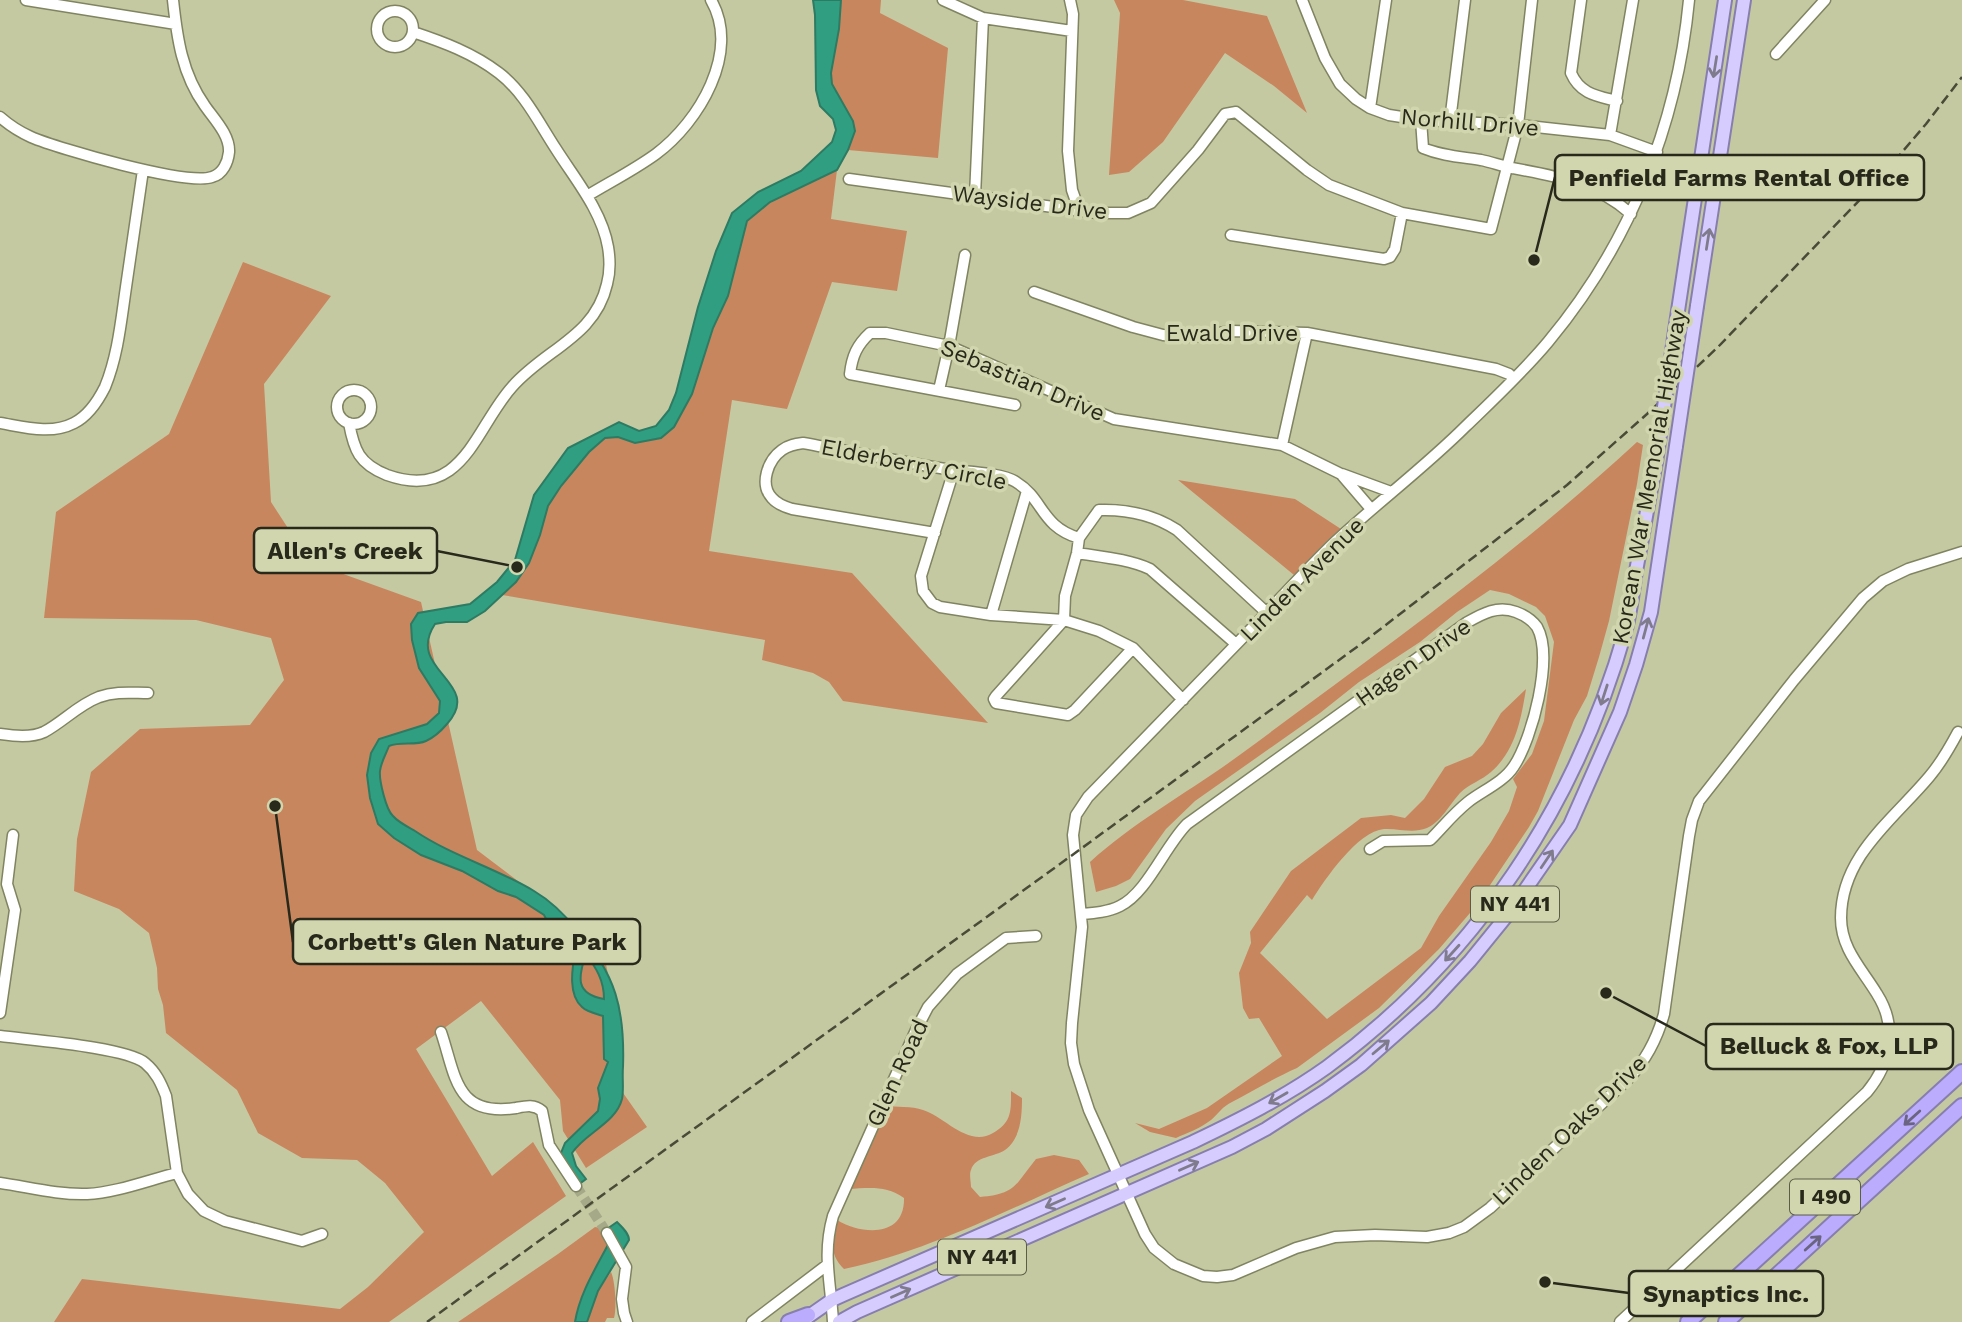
<svg xmlns="http://www.w3.org/2000/svg" width="1962" height="1322" font-family="'Work Sans',sans-serif">
<rect width="100%" height="100%" fill="#c5c9a2"/>
<!-- green -->
<path fill="#c8865e" d="M841,0H881L880,13L948,48L938,158L848,150L855,131L853,121L832,84L831,73L839,29Z
M1114,0H1183L1267,16L1307,113L1274,86L1225,53L1163,142L1129,172L1109,175L1120,13Z
M837,170L831,219L907,231L897,291L832,282L787,409L732,400L709,551L852,573L988,723L843,701L829,682L813,673L762,660L765,640L502,595L516,582L540,535L548,506L561,486L589,452L605,438L618,437L635,443L661,438L728,296L747,221L770,202Z
M243,262L331,296L264,384L271,502L310,562L421,602L477,850L547,903L604,954L617,1020L621,1090L647,1127L586,1168L563,1131L560,1100L481,1001L416,1049L492,1176L533,1142L566,1196L389,1322H54L82,1279L340,1309L368,1287L424,1232L385,1183L357,1160L302,1158L258,1133L237,1090L166,1033L163,1005L158,989L157,968L149,933L119,909L74,891L77,839L91,772L140,729L250,725L284,680L271,638L196,620L44,618L56,512L169,434Z
M1637,442L1643,445L1637,484L1609,621L1599,657L1587,696L1574,720L1538,811L1529,827L1476,906L1439,949L1379,1008L1297,1068C1274,1078 1253,1091 1232,1102C1223,1106 1218,1114 1211,1120C1201,1128 1187,1133 1176,1138L1150,1132L1135,1123L1159,1129L1207,1108L1282,1056L1259,1018L1249,1019L1243,1008L1239,973L1251,943L1250,932L1291,871L1361,818L1391,815L1405,818L1424,799L1445,767L1472,756L1483,744L1501,713L1526,689C1521,719 1516,750 1491,772C1482,780 1469,784 1460,793C1450,804 1441,822 1427,828C1412,834 1399,828 1384,829C1358,831 1325,879 1312,900L1307,895L1260,953L1327,1019L1421,948L1439,916L1491,842L1509,811L1517,787L1513,779L1532,754L1544,721L1554,642L1545,616L1536,607L1509,594L1490,590L1457,612L1420,642L1359,682L1320,713L1195,801L1166,829L1130,879L1116,886L1096,892L1090,862C1136,820 1191,791 1241,754C1375,655 1515,555 1637,442Z
M1178,480L1295,499L1341,529L1294,575Z
M1011,1091L1022,1098C1022,1116 1021,1138 1005,1150C995,1157 975,1156 971,1170C969,1174 971,1182 971,1187L980,1197C1016,1194 1015,1185 1036,1159L1054,1155L1079,1160L1089,1174C1009,1209 929,1251 844,1269C830,1256 830,1238 837,1220C862,1235 905,1238 904,1198C886,1185 869,1188 848,1189L884,1106C896,1107 912,1106 923,1110C945,1117 969,1148 993,1133C1012,1122 1011,1111 1011,1091Z
M595,1227L607,1229L613,1237C598,1264 580,1291 575,1322H458L558,1254Z
M611,1272C615,1280 617,1308 614,1318H607L605,1322H587L598,1291Z"/>
<!-- water -->
<path fill="#2f9e81" stroke="#2d7b62" stroke-width="2" fill-rule="evenodd" d="M813,0H841L839,29L831,73L832,84L853,121L855,131L848,150L837,170L770,202L747,221L728,296L713,328L692,394L674,427L661,438L635,443L618,437L605,438L589,452L561,486L548,506L540,535L529,563L516,582L485,611L467,622H446L435,624C404,671 485,682 447,724C441,731 435,737 426,741C415,746 401,741 389,746C386,754 381,762 380,771C379,780 386,810 393,816C398,822 408,827 415,831C452,856 496,868 534,891C551,901 565,915 577,930C616,974 625,1010 623,1067C622,1077 624,1090 622,1099C616,1123 585,1133 572,1153L576,1166L586,1179L578,1185L561,1160V1153L565,1143L598,1111L600,1099L598,1088L608,1062L604,1059L603,1016C597,1014 587,1012 582,1007C568,995 572,969 575,953L560,945L544,915L516,897L498,891L462,871L421,855L394,838L378,824L370,798L367,775L371,753L379,739L427,724L439,713L440,701L419,668L412,640L411,624L418,613L470,604L497,582L515,560L534,495L568,448L619,422L639,431L656,426L669,410L676,393L698,307L716,251L732,213L758,192L801,171L832,142L836,130L833,119L820,106L816,90L815,15ZM586,954C596,968 604,980 604,999C575,994 578,977 586,954Z
M617,1222C622,1227 629,1233 629,1240L598,1291L587,1322H575C580,1291 598,1265 612,1237L607,1229Z"/>
<g fill="none" stroke-linecap="round" stroke-linejoin="round">
<!-- minor-tunnel -->
<path stroke="#a6a987" stroke-width="10" stroke-dasharray="10 5" stroke-linecap="butt" d="M576,1186L607,1233"/>
<!-- minor casing -->
<g stroke="#818460" stroke-width="13">
<path id="minor" d="M26,0L176,24
M943,0L983,18L1072,31
M1070,0L1073,14L1068,151L1072,190L1079,210
M1302,0L1325,58L1340,84L1356,99L1370,108L1389,115L1421,120L1518,125L1610,135L1657,152
M1581,0L1571,73C1580,94 1597,96 1617,101
M1689,0C1677,126 1629,245 1548,342C1523,372 1494,399 1466,426C1425,467 1378,502 1335,542C1307,569 1281,598 1254,626C1199,683 1144,740 1088,797L1076,815L1073,835L1082,927L1072,1023L1071,1043L1074,1064L1089,1110L1145,1234L1154,1248L1174,1264L1203,1276L1217,1277L1233,1275L1296,1248L1335,1237L1375,1235L1427,1237L1449,1233L1464,1227L1490,1208L1629,1078C1647,1059 1657,1039 1664,1014L1689,836L1692,820L1699,801L1794,680L1863,598L1883,581L1908,569L1962,552
M377 29a18 18 0 1 1 36 0a18 18 0 1 1-36 0Z
M1776,54L1825,0
M1370,108L1386,0
M0,117C9,125 20,132 31,137C59,149 187,186 212,177C223,174 228,162 229,152C230,135 214,119 205,106C182,74 177,38 173,0
M1421,120L1423,148C1442,156 1462,157 1481,160C1491,162 1502,166 1512,168C1556,176 1597,183 1631,214
M1450,121L1465,0
M1610,135L1633,0
M849,179L1097,213H1128L1151,203L1198,150L1225,114L1236,112L1307,170L1329,185L1402,213L1491,229L1518,125L1532,0
M587,196C610,182 634,170 656,154C699,122 741,52 711,0
M975,196L983,18
M1231,235L1384,259L1390,257L1395,249L1402,213
M1034,292L1133,327L1163,335L1182,337L1200,336L1232,331L1307,333L1496,369L1509,374L1514,379
M939,390L949,346L965,255
M337 407a17 17 0 1 1 34 0a17 17 0 1 1-34 0Z
M1015,405L850,374C852,356 857,345 870,333H886L949,346L1114,419L1282,445L1341,474L1371,509
M0,423C24,427 51,435 74,423C88,416 98,401 105,387C118,355 121,321 126,287C132,248 137,209 143,170
M349,423C354,450 359,464 387,475C463,502 475,428 512,387C545,349 595,337 607,284C610,273 610,259 608,247C602,211 575,179 556,149C539,123 524,92 499,73C473,53 443,42 413,32
M1282,445L1307,333
M954,470L921,576L923,591L932,603L940,607L991,615L1064,620L1099,631L1133,648L1183,700
M1342,474L1391,492
M935,533L792,509C785,507 777,504 772,498C759,484 768,460 782,450C789,445 795,444 803,443C853,452 903,462 952,470C968,472 1003,473 1016,482C1044,499 1040,526 1079,538
M1077,553C1102,557 1128,559 1150,569L1236,644
M991,615L1027,491
M1064,620L1065,596L1077,553L1079,538L1099,510C1127,509 1154,515 1177,530L1267,613
M1064,620L996,696L994,699L996,703L1068,715L1075,710L1133,648
M0,734C14,736 31,738 44,732C63,722 78,705 99,697C116,691 131,693 148,693
M1081,914C1094,913 1108,912 1120,906C1147,893 1165,846 1187,824L1466,623C1482,614 1497,605 1516,612C1524,615 1532,620 1537,627C1554,657 1532,739 1514,766C1504,782 1482,791 1468,802C1454,813 1442,828 1430,840L1383,841L1370,849
M0,1013L15,910L7,884L13,835
M441,1032C456,1076 455,1117 516,1108C526,1106 534,1104 542,1111L549,1145L576,1186
M0,1036C29,1040 126,1047 145,1063C156,1072 161,1083 166,1096L177,1173L188,1194L204,1211L225,1221L302,1241L322,1234
M0,1183C28,1187 58,1195 87,1194C115,1193 149,1180 177,1173
M607,1233L626,1267L622,1299L624,1313L627,1322
M752,1322L827,1265
M833,1322C831,1283 822,1255 833,1216L916,1030L928,1007L957,974L1006,938L1036,936
M1620,1322L1867,1092C1891,1063 1898,1027 1877,994C1862,969 1841,949 1841,918C1841,856 1893,820 1929,777C1941,763 1950,747 1958,732"/>
</g>
<!-- major casing -->
<g stroke="#887eae" stroke-width="16">
<path id="major" d="M1697,306L1744,0
M1676,324L1725,0
M802,1321L832,1300L843,1295L1193,1142C1239,1120 1285,1097 1327,1067C1476,957 1576,806 1626,629C1631,610 1633,590 1636,571C1643,535 1649,498 1656,462
M839,1322L857,1312L1232,1147L1266,1129L1325,1091L1361,1065L1431,1003L1470,961L1509,913L1570,825L1620,712L1636,665L1651,612L1676,446"/>
</g>
<!-- highway casing -->
<g stroke="#887eae" stroke-width="18">
<path id="highway" d="M789,1322L808,1315
M1688,1322L1962,1072
M1726,1322L1962,1106"/>
</g>
<!-- minor -->
<use href="#minor" stroke="#fff" stroke-width="10"/>
<!-- major -->
<use href="#major" stroke="#d6cdfe" stroke-width="12"/>
<!-- highway -->
<use href="#highway" stroke="#bbacfe" stroke-width="14"/>
<!-- rail -->
<path stroke="#4a4b37" stroke-width="2.5" stroke-dasharray="10 5" stroke-linecap="butt" d="M427,1322L1082,848L1365,641L1567,485L1647,414L1718,347L1875,184L1926,124L1962,77"/>
<!-- major-bridge casing -->
<g stroke="#887eae" stroke-width="16" stroke-linecap="butt">
<path id="major-bridge" d="M1676,446L1697,306
M1656,462L1676,324"/>
</g>
<!-- major-bridge -->
<use href="#major-bridge" stroke="#d6cdfe" stroke-width="12"/>
</g>
<!-- one-way arrows -->
<defs><path id="oneway-shaft" d="M-6 0H5M1.5-3L5.5 0L1.5 3" fill="none" stroke-width="1.6" stroke-linecap="round" stroke-linejoin="round" transform="scale(1.75)"/></defs>
<g stroke="#7f7b8c">
<use href="#oneway-shaft" transform="translate(1715 67) rotate(99)"/>
<use href="#oneway-shaft" transform="translate(1708 239) rotate(-81)"/>
<use href="#oneway-shaft" transform="translate(1646 628) rotate(-75)"/>
<use href="#oneway-shaft" transform="translate(1604 695) rotate(108)"/>
<use href="#oneway-shaft" transform="translate(1547 859) rotate(-56)"/>
<use href="#oneway-shaft" transform="translate(1452 953) rotate(132)"/>
<use href="#oneway-shaft" transform="translate(1381 1047) rotate(-40)"/>
<use href="#oneway-shaft" transform="translate(1278 1098) rotate(150)"/>
<use href="#oneway-shaft" transform="translate(1189 1166) rotate(-24)"/>
<use href="#oneway-shaft" transform="translate(1055 1203) rotate(156)"/>
<use href="#oneway-shaft" transform="translate(901 1293) rotate(-24)"/>
</g>
<g stroke="#6a6481">
<use href="#oneway-shaft" transform="translate(1912 1118) rotate(138)"/>
<use href="#oneway-shaft" transform="translate(1813 1243) rotate(-42)"/>
</g>
<g text-anchor="middle" stroke-width="7" stroke-linejoin="round" paint-order="stroke">
<!-- shield labels -->
<g fill="#d2d6ae" stroke="#5b5d46" stroke-width="2">
<rect x="1471" y="886.5" width="88" height="35" rx="5"/>
<rect x="1790" y="1179.5" width="70" height="35" rx="5"/>
<rect x="938" y="1239.5" width="88" height="35" rx="5"/>
</g>
<g font-size="21" font-weight="bold" fill="#28291a">
<text x="1515" y="911">NY 441</text>
<text x="1825" y="1204">I 490</text>
<text x="982" y="1264">NY 441</text>
</g>
<!-- street labels -->
<g font-size="23" fill="#28291a" stroke="#d2d6ae">
<text transform="translate(1470 122) rotate(5)" y="8">Norhill Drive</text>
<text transform="translate(1030 202) rotate(7)" y="8">Wayside Drive</text>
<text x="1232" y="341">Ewald Drive</text>
<text transform="translate(1023 380) rotate(23)" y="8">Sebastian Drive</text>
<text transform="translate(914 464) rotate(11)" y="8">Elderberry Circle</text>
<text transform="translate(1649 477) rotate(-80)" y="8">Korean War Memorial Highway</text>
<text transform="translate(1302 579) rotate(-45)" y="8">Linden Avenue</text>
<text transform="translate(1413 662) rotate(-35)" y="8">Hagen Drive</text>
<text transform="translate(897 1073) rotate(-65)" y="8">Glen Road</text>
<text transform="translate(1569 1130) rotate(-44)" y="8">Linden Oaks Drive</text>
</g>
</g>
<!-- callouts -->
<path fill="none" stroke="#28291a" stroke-width="2.5" d="M1534 260L1555 177M517 567L437 551M275 806L293 942M1606 993L1706 1046M1545 1282L1629 1293"/>
<g fill="#28291a" stroke="#d2d6ae" stroke-width="2.5">
<circle cx="1534" cy="260" r="7"/>
<circle cx="517" cy="567" r="7"/>
<circle cx="275" cy="806" r="7"/>
<circle cx="1606" cy="993" r="7"/>
<circle cx="1545" cy="1282" r="7"/>
</g>
<g fill="#d2d6ae" stroke="#28291a" stroke-width="2.5">
<rect x="1555" y="155" width="369" height="45" rx="7"/>
<rect x="254" y="528" width="183" height="45" rx="7"/>
<rect x="293" y="919" width="347" height="45" rx="7"/>
<rect x="1706" y="1024" width="247" height="45" rx="7"/>
<rect x="1629" y="1271" width="194" height="45" rx="7"/>
</g>
<g font-size="24" text-anchor="middle" font-weight="bold" fill="#28291a">
<text x="1739" y="186">Penfield Farms Rental Office</text>
<text x="345" y="559">Allen's Creek</text>
<text x="467" y="950">Corbett's Glen Nature Park</text>
<text x="1829" y="1054">Belluck &amp; Fox, LLP</text>
<text x="1726" y="1302">Synaptics Inc.</text>
</g>
</svg>
